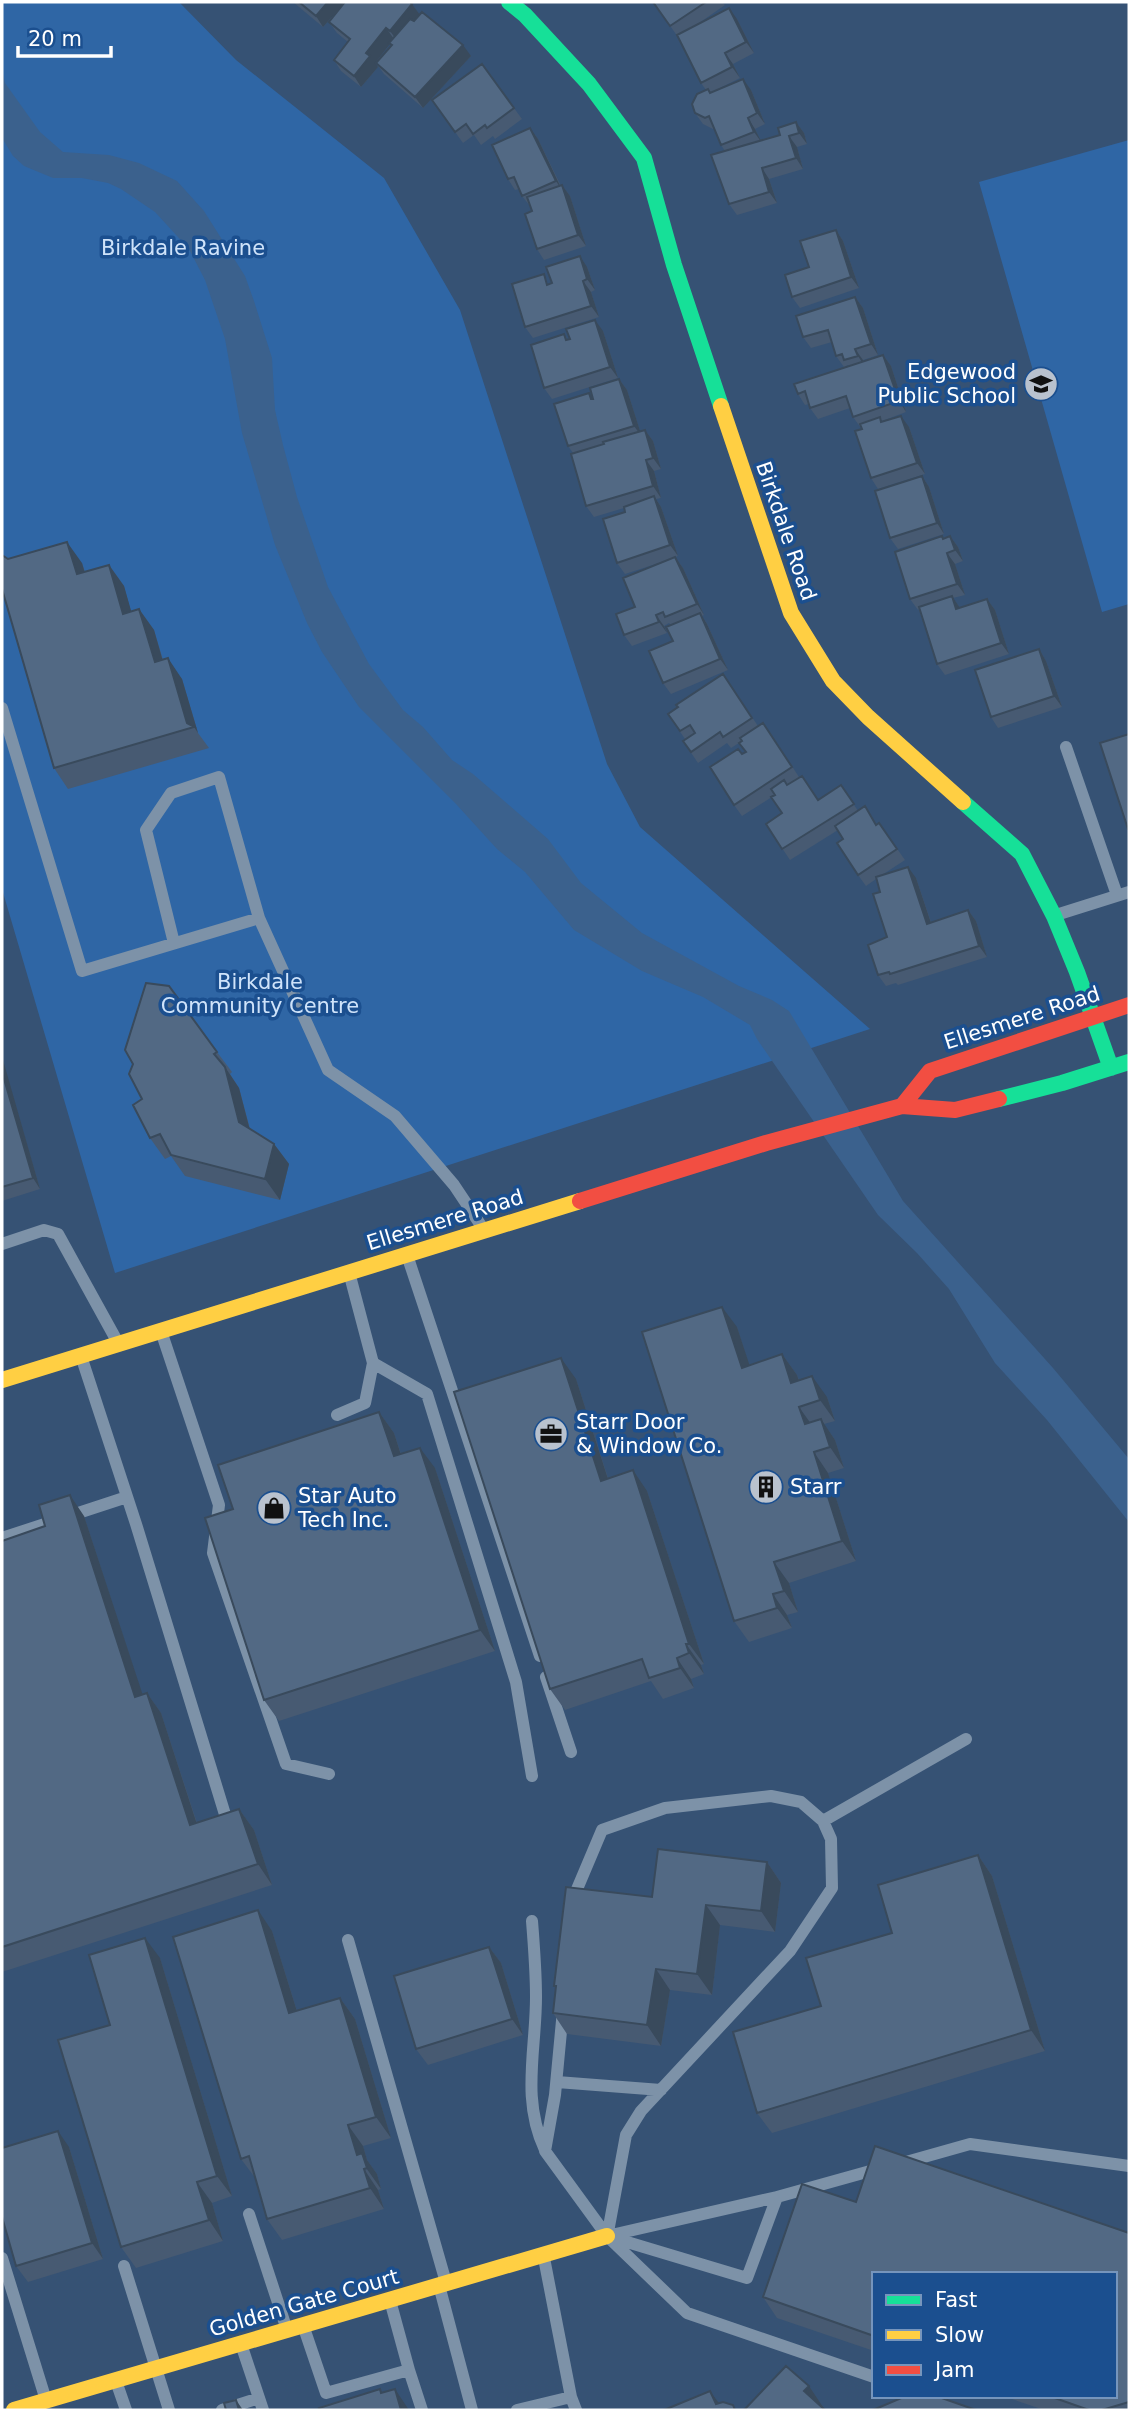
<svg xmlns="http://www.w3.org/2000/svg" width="1131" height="2412" font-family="'DejaVu Sans',sans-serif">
<rect width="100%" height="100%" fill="#365274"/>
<!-- green -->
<path fill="#2f66a5" d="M2,2H179L236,60L384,178L460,310L607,764L640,827L870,1029L115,1273L2,889Z
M1129,140V604L1102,612L979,182Z"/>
<!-- water -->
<path fill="#3b618d" d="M2,69L5,83L40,132L63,152L109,155L139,163L177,181L204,211L245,276L254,301L272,358L275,410L283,445L297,497L328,587L369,664L403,710L423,727L452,760L473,774L548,839L581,883L642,933L739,986L772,1000L789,1011L903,1201L1053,1368L1129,1459V1522L1047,1420L995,1363L949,1289L917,1253L878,1215L757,1039L750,1025L703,997L642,971L574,930L525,872L497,849L456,804L359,707L322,652L307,623L275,545L242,433L225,339L205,280L189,249L155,212L121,189L108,183L82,178H53L24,166L13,156L2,138Z"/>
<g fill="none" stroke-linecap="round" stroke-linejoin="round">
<!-- lane -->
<path stroke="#7d92a8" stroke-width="12" d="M2,708L82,971L259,918
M1066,747L1117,895
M1056,915L1129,892
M174,943L146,830L171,793L219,777L259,918L328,1070L395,1116L454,1185L482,1227
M2,1244L44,1230L58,1234L117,1341
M408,1258L540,1656
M162,1334L219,1505L213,1553L286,1764L329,1774
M82,1359L136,1524L227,1821
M373,1363L427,1394L516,1682L532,1776
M337,1415L365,1403L373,1363L350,1276
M2,1538L127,1497
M546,1677L571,1752
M823,1821L966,1739
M572,1901L602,1830L665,1808L771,1796L801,1802L823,1821L831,1839L832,1888L790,1951L641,2111L626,2135L608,2232
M532,1921C534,1946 536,1972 536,1997C536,2051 521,2099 545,2150
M348,1940L445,2279
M563,2010L555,2095L545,2151L607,2236L687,2313L874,2377
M557,2082L661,2090
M899,2164L970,2144L1129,2166
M777,2197L747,2278L607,2236Z
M777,2197L881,2168
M249,2214L286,2327
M2,2258L45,2397
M544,2258L571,2397L576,2410
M124,2266L169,2410
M440,2289L472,2410
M304,2328L326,2393L409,2370L391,2304
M242,2347L263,2410
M409,2370L422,2410
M117,2384L126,2410
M222,2410L259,2398
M517,2410L571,2397"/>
<!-- fast -->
<path stroke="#16e098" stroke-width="16" d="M509,2L525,15L589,84L644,158L674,265L721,406
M963,802L1022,854L1054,916L1077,972L1111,1068
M999,1099L1062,1083L1129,1062"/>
<!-- slow -->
<path stroke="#ffcf43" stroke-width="16" d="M721,406L791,613L833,681L868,717L963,802
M2,1380L580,1201
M14,2410L607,2236"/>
<!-- jam -->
<path stroke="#f24e42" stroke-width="16" d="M902,1106L930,1071L1129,1005
M580,1201L766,1143L902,1106L955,1110L999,1099"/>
</g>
<!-- wall -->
<path fill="#475a72" d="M293,2H345L323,27Z
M653,2H722L725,5L692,28L737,19L754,53L733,64L740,78L718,89L751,90L765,124L755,129L761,141L780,135L796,122L804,133L807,144L797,147L803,169L769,179L777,203L737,215L729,204L725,151L721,145L714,128L713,129L703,124L695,113L706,90L701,83L678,37Z
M412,4L419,14L471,56L423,108L384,74L376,63L391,46L390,44L375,63L378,67L361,87L341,71L334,60L348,42L337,33L329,22Z
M482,64L522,119L495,139L493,136L481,145L474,135L463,143L432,100Z
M530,128L538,139L561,186L562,185L570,196L586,246L544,260L537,249L532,211L530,206L522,196L519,189L515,190L508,179Z
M836,230L843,241L859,288L800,308L792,297Z
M587,267L595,290L591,292L599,317L533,338L525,327L551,283Z
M855,297L863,308L878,355L863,360L864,361L883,355L891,366L906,412L882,421L883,422L909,427L925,474L878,489L871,478L861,427V428L853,417L850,408L818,419L810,408L809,404L805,405L798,394L849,366L848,365L844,367L836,356L832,342L811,348L803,337Z
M603,331L618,378L552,399L544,388L564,334L568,340Z
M619,379L627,390L640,431L645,430L653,441L661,469L654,471L661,498L656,499L661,507L678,556L675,557L683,568L704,615L702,616L707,624L728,670L671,694L663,683L673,641L671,625L669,623L664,626L667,633L632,646L624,635L635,607L662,562L625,574L617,563L625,512L624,508L594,517L586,506L573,453L568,446L593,399Z
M922,476L929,487L944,534L898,549L890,538Z
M950,536L958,547L963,561L955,564L965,595L953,598L960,608L987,599L995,610L1009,654L945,675L937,664L919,609L918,610L910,599L943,538Z
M8,559L82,563L85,572L109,565L124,586L131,612L139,609L154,630L163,660L182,679L198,733L209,748L68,789L54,768Z
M1039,649L1046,661L1062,707L998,728L991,717Z
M723,674L758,726L771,734L799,777L818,800L841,785L858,811L877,824L879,823L905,860L882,875L916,878L931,922L968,910L976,921L987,957L898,985L896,983L886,986L878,975L887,937L880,892L876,879L866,886L858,875L843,839L838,830L790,860L766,824L782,813L772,797L742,816L734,805L742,754L746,752L739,743L731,748L727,743L698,763L683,741L685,739L668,714Z
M217,1052L232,1072L230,1074L239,1088L250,1129L274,1144L289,1164L280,1200L185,1176L171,1156L165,1159L150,1138L133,1105Z
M2,1059L40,1189L2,1201Z
M737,1327L749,1365L782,1354L797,1375L799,1380L827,1397L835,1421L824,1424L835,1440L844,1468L828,1473L856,1561L789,1583L798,1612L787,1615L792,1628L749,1642L734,1621Z
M576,1379L608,1478L647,1491L704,1664L701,1665L704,1674L691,1679L694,1688L663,1699L651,1681L565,1710L550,1689Z
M379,1412L394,1433L401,1454L435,1468L495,1651L279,1721L264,1700L233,1509Z
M84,1516L142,1694L147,1693L161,1713L197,1823L239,1809L254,1830L272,1885L2,1972V1541Z
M978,1855L992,1876L1045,2051L772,2133L757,2113L821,2006L892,1933Z
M767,1862L781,1883L775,1932L720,1925L712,1995L670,1990L661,2046L567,2034L553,2013L556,1988L554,1986L652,1897Z
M272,1931L297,2011L340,1998L355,2019L391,2138L363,2146L367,2160L377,2174L381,2189L378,2190L384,2209L282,2240L267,2219L256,2179L241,2159Z
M489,1947L501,1963L523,2035L428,2065L416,2049Z
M160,1958L232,2196L212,2203L223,2241L136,2268L121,2247L110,2025Z
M69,2147L103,2259L28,2282L16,2266Z
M856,2202L1129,2233V2410H1044L1003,2396H1115L874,2274V2351L777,2318L763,2297Z"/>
<!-- shaded-wall -->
<path fill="#394a5c" d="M328,2H345L323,27L316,16Z
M412,4L420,15L398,42L390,31Z
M729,8L737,19L754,53L746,42Z
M386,28L394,39L375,63L378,67L361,87L354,76L366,53Z
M463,45L471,56L423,108L415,97Z
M725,53L733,64L740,78L732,67Z
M743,79L751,90L765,124L757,113Z
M748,118L755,129L762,143L754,132Z
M796,122L804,133L807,144L799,133Z
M530,128L538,139L563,192L556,181Z
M789,136L797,147L803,169L796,158Z
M762,168L769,179L777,203L769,192Z
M562,185L570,196L586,246L578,235Z
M836,230L843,241L859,288L851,277Z
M580,256L587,267L595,290L587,279Z
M583,281L591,292L599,317L591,306Z
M855,297L863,308L878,355L871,344Z
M595,320L603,331L618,378L610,367Z
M855,349L863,360L865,367L858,356Z
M883,355L891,366L906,412L899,401Z
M619,379L627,390L642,437L634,426Z
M901,416L909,427L925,474L917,463Z
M645,430L653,441L661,469L653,458Z
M646,460L654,471L661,498L653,486Z
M922,476L929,487L944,534L937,523Z
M654,496L661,507L678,556L670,545Z
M950,536L958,547L963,561L955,550Z
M67,542L82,563L91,595L77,574Z
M947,553L955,564L965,595L957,584Z
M675,557L683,568L704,615L697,604Z
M109,565L124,586L138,635L123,614Z
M952,596L960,608L956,609Z
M987,599L995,610L1009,654L1001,643Z
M139,609L154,630L169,683L155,662Z
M700,613L707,624L728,670L720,659Z
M656,615L664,626L667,633L659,622Z
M1039,649L1046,661L1062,707L1054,696Z
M168,658L182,679L198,733L194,727L187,723Z
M908,867L916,878L935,935L927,924Z
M968,910L976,921L987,957L979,946Z
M2,1059L3,1060L40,1189L33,1178L2,1072Z
M225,1067L239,1088L253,1142L239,1122Z
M274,1144L289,1164L280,1200L265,1179Z
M722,1307L737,1327L757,1388L742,1368Z
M782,1354L797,1375L806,1403L791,1383Z
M561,1358L576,1379L615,1501L601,1481Z
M812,1376L827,1397L835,1421L820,1400Z
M799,1407L814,1428L805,1424Z
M379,1412L394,1433L408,1477L394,1456Z
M821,1419L835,1440L844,1468L830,1447Z
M420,1448L435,1468L495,1651L480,1630Z
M814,1452L828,1473L856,1561L842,1541Z
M633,1470L647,1491L704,1664L689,1644Z
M70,1495L84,1516L150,1717L135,1697Z
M774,1562L789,1583L798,1612L784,1591Z
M773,1594L787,1615L792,1628L777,1608Z
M686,1644L701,1665L704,1674L689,1653Z
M677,1658L691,1679L694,1688L680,1668Z
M147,1693L161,1713L204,1846L190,1825Z
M239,1809L254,1830L272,1885L258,1864Z
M978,1855L992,1876L1045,2051L1031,2030Z
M767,1862L781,1883L775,1932L761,1911Z
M706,1905L720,1925L712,1995L697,1974Z
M258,1910L272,1931L304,2034L289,2013Z
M145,1938L160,1958L232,2196L217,2176Z
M489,1947L501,1963L523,2035L512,2019Z
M656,1969L670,1990L661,2046L647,2025Z
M340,1998L355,2019L391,2138L376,2117Z
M348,2125L363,2146L367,2160L377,2174L381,2189L357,2155Z
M58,2131L69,2147L103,2259L92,2243Z
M364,2169L378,2190L384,2209L370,2188Z
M197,2182L212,2203L223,2241L209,2220Z
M809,2386L823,2407L820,2410L804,2391Z
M395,2389L409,2410H401Z
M710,2391L724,2410L716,2404Z
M236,2400L243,2410H239Z"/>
<!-- building -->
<path fill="#526984" stroke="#394a5c" stroke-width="2" d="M299,2H328L316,16Z
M345,2H410L412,4L390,31L386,28L366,53L370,56L354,76L334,60L350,39L329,22Z
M653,2H706L670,26Z
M729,8L746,42L725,53L732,67L701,83L677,35Z
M422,12L463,45L415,97L376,63L392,45L389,43L410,19L414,21Z
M482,64L514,108L487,128L485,125L473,134L466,124L455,132L432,100Z
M743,79L757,113L748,118L754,132L721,145L709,116L705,118L695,113L692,104L697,94L708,89L710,93Z
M796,122L799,133L789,136L796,158L762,168L769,192L729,204L711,155L780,135L778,128Z
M530,128L556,181L522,196L514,177L508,179L492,145Z
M562,185L578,235L537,249L525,214L532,211L527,197Z
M836,230L851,277L792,297L785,275L809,267L800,241Z
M580,256L587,279L583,281L591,306L525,327L512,284L544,274L547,285L552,283L546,267Z
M855,297L871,344L855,349L858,356L844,360L842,354L836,356L828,330L803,337L796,316Z
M595,320L610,367L544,388L531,345L564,334L566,340L570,339L566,329Z
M883,355L899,401L853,417L846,396L810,408L805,391L798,394L794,384Z
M619,379L634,426L568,446L554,404L589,393L591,399H593L590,388Z
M901,416L917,463L871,478L855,431L862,429L860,424L880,417L881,422Z
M645,430L653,458L646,460L653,486L586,506L571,454L604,444L603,442Z
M922,476L937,523L890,538L875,491Z
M654,496L670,545L617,563L603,519L625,512L624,507Z
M942,536L943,539L950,536L955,550L947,553L957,584L910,599L895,552Z
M67,542L77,574L109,565L123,614L139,609L155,662L168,658L187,723L194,727L54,768L2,589V555L8,559Z
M675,557L697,604L665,617L663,612L656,615L659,622L624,635L616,614L635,607L623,578Z
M952,596L956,609L987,599L1001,643L937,664L919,607Z
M700,613L720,659L663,683L649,651L673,641L666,627Z
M1039,649L1054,696L991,717L975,670Z
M723,674L752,718L723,737L720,732L691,752L683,741L695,733L690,725L680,731L668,714L678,707L676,705Z
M763,723L792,767L734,805L710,767L738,749L742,754L746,752L739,743L742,741L740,738Z
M1129,734V829H1128L1100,743Z
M802,776L818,800L841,785L854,804L782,849L766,824L782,813L771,797L775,795L771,789L784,780L787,785Z
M865,806L876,825L879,823L897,849L858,875L837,843L843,839L835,826Z
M908,867L927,924L968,910L979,946L890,974L889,972L878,975L868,945L887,937L873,894L880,892L876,877Z
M146,983L169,986L217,1052L214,1054L225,1067L239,1122L274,1144L265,1179L171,1155L160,1134L150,1138L133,1105L142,1099L129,1074L133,1064L125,1050Z
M2,1072L33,1178L2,1187Z
M722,1307L742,1368L782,1354L791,1383L812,1376L820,1400L799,1407L805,1424L821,1419L830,1447L814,1452L842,1541L774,1562L784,1591L773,1594L777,1608L734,1621L642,1332Z
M561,1358L601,1481L633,1470L689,1644H686L689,1653L677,1658L680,1668L649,1678L642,1659L550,1689L454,1392Z
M379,1412L394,1456L420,1448L480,1630L264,1700L205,1518L233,1509L218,1465Z
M70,1495L135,1697L147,1693L190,1825L239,1809L258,1864L2,1947V1541L45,1526L39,1505Z
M658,1849L767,1862L761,1911L706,1905L697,1974L656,1969L647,2025L553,2013L556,1986H554L566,1887L652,1897Z
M978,1855L1031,2030L757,2113L733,2032L821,2006L806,1958L892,1933L878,1885Z
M258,1910L289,2013L340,1998L376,2117L348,2125L357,2155L362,2153L367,2168L364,2169L370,2188L267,2219L249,2156L241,2159L173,1937Z
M145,1938L217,2176L197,2182L209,2220L121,2247L58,2040L110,2025L89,1955Z
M489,1947L512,2019L416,2049L394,1976Z
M58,2131L92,2243L16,2266L2,2217V2148Z
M875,2146L1129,2233V2402L1102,2410H1089L1049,2396H1115V2274H874V2336L763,2297L802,2184L856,2202Z
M786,2366L809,2386L804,2391L825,2410H744Z
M380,2389L381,2393L395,2389L401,2410H320L319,2408Z
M710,2391L716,2404L723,2402L733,2405L735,2410H664Z
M906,2396H936L976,2410H873Z
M236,2400L239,2410H226L224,2403Z"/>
<!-- icons -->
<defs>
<g id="school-disc" transform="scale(1.75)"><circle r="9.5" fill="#b9c2ce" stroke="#1b4f8f"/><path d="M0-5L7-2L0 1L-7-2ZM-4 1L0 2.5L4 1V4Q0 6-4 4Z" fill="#111"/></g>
<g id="office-disc" transform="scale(1.75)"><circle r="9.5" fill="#b9c2ce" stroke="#1b4f8f"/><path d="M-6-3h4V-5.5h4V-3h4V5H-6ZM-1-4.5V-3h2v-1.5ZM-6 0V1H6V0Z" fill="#111"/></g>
<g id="building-disc" transform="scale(1.75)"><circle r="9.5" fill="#b9c2ce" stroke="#1b4f8f"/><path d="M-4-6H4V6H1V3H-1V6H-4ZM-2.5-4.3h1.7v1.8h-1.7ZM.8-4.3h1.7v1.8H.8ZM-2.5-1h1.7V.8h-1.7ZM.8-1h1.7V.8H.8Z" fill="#111"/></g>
<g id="shop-disc" transform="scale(1.75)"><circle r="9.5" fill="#b9c2ce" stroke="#1b4f8f"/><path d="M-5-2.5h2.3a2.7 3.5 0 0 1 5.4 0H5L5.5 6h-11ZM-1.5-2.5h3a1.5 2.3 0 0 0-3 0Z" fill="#111"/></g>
</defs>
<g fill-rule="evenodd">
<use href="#school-disc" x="1041" y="384"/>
<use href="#office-disc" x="551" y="1434"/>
<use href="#building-disc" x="766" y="1487"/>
<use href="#shop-disc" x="274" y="1508"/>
</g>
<g text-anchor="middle" stroke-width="7" stroke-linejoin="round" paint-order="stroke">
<!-- park labels -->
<g font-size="21" fill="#cfe3fa" stroke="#1b4f8f">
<text x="183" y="255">Birkdale Ravine</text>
<text x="260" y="989">Birkdale<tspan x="260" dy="24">Community Centre</tspan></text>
</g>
<!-- poi labels -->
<g font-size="21" fill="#fff" stroke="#1b4f8f" text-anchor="start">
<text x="1016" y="379" text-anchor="end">Edgewood<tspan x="1016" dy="24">Public School</tspan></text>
<text x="576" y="1429">Starr Door<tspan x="576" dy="24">&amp; Window Co.</tspan></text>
<text x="790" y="1494">Starr</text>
<text x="298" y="1503">Star Auto<tspan x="298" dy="24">Tech Inc.</tspan></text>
</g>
<!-- street labels -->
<g font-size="21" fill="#fff" stroke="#1b4f8f">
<text transform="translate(786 531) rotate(71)" y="7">Birkdale Road</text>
<text transform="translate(1022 1018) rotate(-18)" y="7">Ellesmere Road</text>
<text transform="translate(445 1220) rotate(-17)" y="7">Ellesmere Road</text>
<text transform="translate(304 2303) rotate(-16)" y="7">Golden Gate Court</text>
</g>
</g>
<!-- border -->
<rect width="1131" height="2412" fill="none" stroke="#ffffff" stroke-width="7"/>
<!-- legend -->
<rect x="872" y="2272" width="245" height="126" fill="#1b4f8f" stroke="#7695bc" stroke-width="2"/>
<rect x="886" y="2295" width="35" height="10" fill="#16e098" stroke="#7695bc" stroke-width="2"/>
<text x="935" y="2307" font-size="21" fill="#ffffff">Fast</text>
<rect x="886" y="2330" width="35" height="10" fill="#ffcf43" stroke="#7695bc" stroke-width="2"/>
<text x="935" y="2342" font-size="21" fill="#ffffff">Slow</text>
<rect x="886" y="2365" width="35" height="10" fill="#f24e42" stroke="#7695bc" stroke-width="2"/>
<text x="935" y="2377" font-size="21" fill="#ffffff">Jam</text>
<!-- scale -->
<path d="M18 46v10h93v-10" fill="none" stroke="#ffffff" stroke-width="3.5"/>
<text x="28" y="46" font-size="21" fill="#ffffff" stroke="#1b4f8f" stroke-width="5" paint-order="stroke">20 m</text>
</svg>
